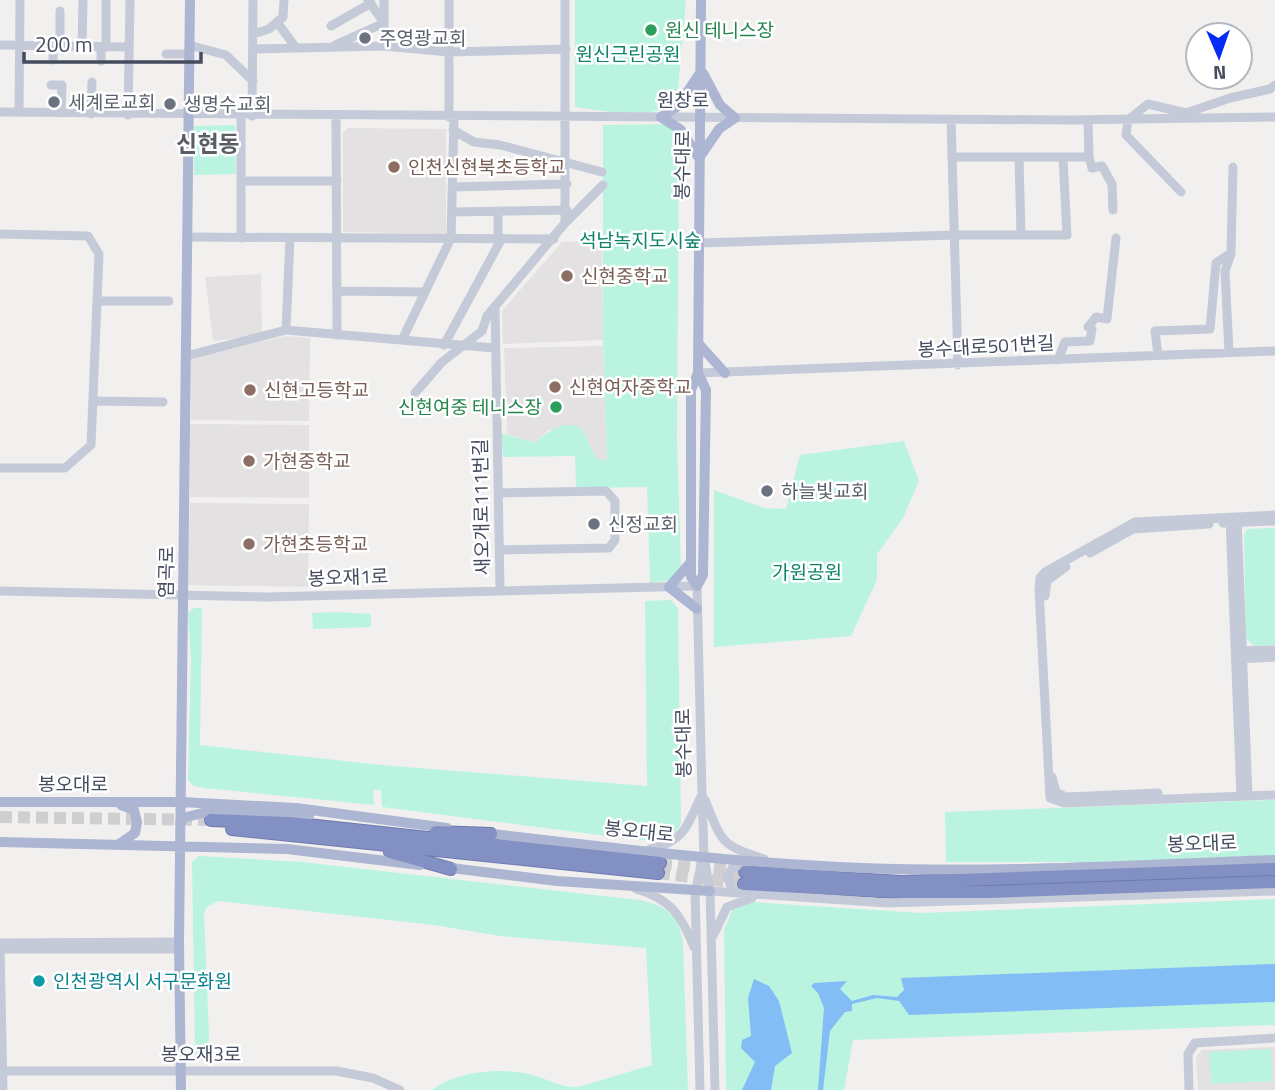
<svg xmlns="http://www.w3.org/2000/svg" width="1275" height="1090" font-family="'Titillium Web','Noto Sans KR',sans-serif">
<rect width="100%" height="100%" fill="#f2f0ef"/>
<!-- education -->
<path fill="#e3e1e1" d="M348,128L446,129V234L343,232V133Z
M602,240L603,340L503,344L502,311L562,242Z
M261,274L262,336L213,341L205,277Z
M285,336L310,338L309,421L191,420V359Z
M603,346L607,460H597L582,429L548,430L535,443L507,434L504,348Z
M190,424L309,425V498L190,497Z
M190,503L309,504L308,587L188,585Z
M1275,1047V1090H1198L1196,1057L1202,1050Z"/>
<!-- green -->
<path fill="#baf4e0" d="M575,0H686L677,101C651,122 607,111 575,107Z
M668,124L679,135L677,439L681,568L672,580L650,583L647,487L576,488L575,456L503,457L501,433L535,443C544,434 568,417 581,429C587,435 592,451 597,459L607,460L603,340V125Z
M235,125L236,174L194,175V126Z
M904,441L919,481L903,518L877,554V580L851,636L714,647V490L764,508L786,509L800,455Z
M1275,528V645L1254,646L1246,638L1244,535L1247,529Z
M671,600L678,608L681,823C674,841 655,841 638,840L382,807L381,790H373L374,805L204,788L194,786L188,780L191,658L188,613L194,608H202L200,745L381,765L647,786L645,601Z
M336,612L371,614V627L313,629L312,613Z
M1275,800V856L1116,862H946L945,812Z
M199,856L302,862L639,900C666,905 679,915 683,943L688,1090H432C458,1071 501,1067 532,1075C549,1079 560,1088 578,1087L652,1065L646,948L500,936L434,925L219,901L208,906L204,913L210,1060H199L195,1056L192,862Z
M1275,899V1025L853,1040L844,1090H726L724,930L736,901L921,913Z
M1271,1049L1273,1081L1211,1084L1209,1052Z"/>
<!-- water -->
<path fill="#82bdf6" d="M1275,964V1002L909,1015L899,1001L877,998L852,1004V1011L845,1012L830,1031L823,1090H818L824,1008L818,993L811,986L814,983L847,981L840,989L852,1001L873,995L897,997L904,990L901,978Z
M754,979L769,986L779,1001L792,1053L775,1066L771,1090H742L755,1062L741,1048L742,1040L751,1036L748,998Z"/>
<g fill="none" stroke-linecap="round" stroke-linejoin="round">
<!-- highway-tunnel -->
<path stroke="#cfcfd2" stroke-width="12" stroke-dasharray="12 6" stroke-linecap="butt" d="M0,817L211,820
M660,863L745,872
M658,873L744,884"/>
<!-- highway casing -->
<g stroke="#6d7ab0" stroke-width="14">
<path id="highway" d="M211,820L289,823L660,863
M232,829L658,873
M436,832L491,834
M390,852L451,869
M745,872L901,882L1275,869
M744,884L899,892H989L1275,882"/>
</g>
<!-- minor -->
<path stroke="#c5cad8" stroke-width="9" d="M384,0V46
M277,22L296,48
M331,26L371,3
M253,34L269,29L283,17L284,0
M0,45L129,47
M189,45L226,55L253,81
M335,45L384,23L368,0
M53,46V60
M60,46V11
M82,46L83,0
M101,47V61
M106,47V0
M253,49L384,46L449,52L566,49
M166,54H189
M51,85H62L61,113
M0,112L1067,120L1275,117
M19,112L20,0
M91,114L92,82
M128,115L130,0
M252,116L253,0
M336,116L337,335
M449,117V0
M951,119L958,365
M1128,120L1148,104L1186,113L1230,98L1270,89L1275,85
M1128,120L1126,135L1181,192
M453,130L474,142L500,145L602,172
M953,157H1089L1088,120
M1019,157L1021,235
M1089,157L1092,168L1102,166L1112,184L1113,210
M241,181H337
M452,187L567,184
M452,212L567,210
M565,223L603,185
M0,234L88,236L99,254L91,445L65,468H0
M187,237L554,239
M241,238V116
M498,238V211
M699,243L955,235H1067L1063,158
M337,291L425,292
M97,301H169
M495,307L500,590
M286,330L290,238
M402,340L451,238L454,117
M444,345L502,238
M1229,352L1225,271L1231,254
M1158,355L1155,331L1210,329L1216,263L1231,253L1233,167
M186,356L286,330L494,348
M1058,360L1065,342L1090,341L1092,329L1088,327L1096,317L1107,319L1116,238
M698,373L1275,351
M415,393L442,362L482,331L487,316L565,223V0
M93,401L163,402
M499,493L606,491L615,501V540L609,548L500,550
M1275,515L1135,522L1045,572L1040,578L1039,590L1050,798L1064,803L1275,795
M1237,518L1248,796
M1230,519L1241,796
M1223,523L1275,521
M1090,553L1133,529L1209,524
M0,591L268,597L697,586L702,793L704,857L710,891L715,1090
M1045,596L1047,581L1066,567
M1238,651L1275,650
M1237,659L1275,657
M1052,777L1056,792L1066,797L1158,793
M705,800C722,842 720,845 764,859
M650,849C683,842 687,827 700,798
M636,889C671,899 681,915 694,947
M710,891L887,903L1275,891
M734,893L727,877L732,868L748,862
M713,936L727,907L752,898
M0,943L179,942
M0,945L3,1090
M0,949H179
M0,1071H336L373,1078L400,1090
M700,1090L695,891L703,862
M1189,1090L1188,1054L1195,1043L1275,1038"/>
<!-- major -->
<path stroke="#acb5d1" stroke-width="10" d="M661,117L681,130L699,158L719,129L735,118L720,105L703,73
M661,117L678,106L700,73
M698,343L725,373
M698,373L706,390L703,575L697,586L691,577V390L698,373L701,0
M691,562L669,587L697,609
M0,802H181L296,808L447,828
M180,824L183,818L206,812L309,815
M484,833C610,848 736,863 863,868C1000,873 1138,865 1275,860
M0,842L287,849L420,865
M119,844L135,833L137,822L134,810L121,805
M443,867L557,881L710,891
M181,1090L179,942L190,0"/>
<!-- highway -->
<use href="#highway" stroke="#8290c4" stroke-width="12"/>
</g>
<!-- markers -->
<g fill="#2e9e5b" stroke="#fff" stroke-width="2.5">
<circle cx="651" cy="30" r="7"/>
<circle cx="556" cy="407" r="7"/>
</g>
<g fill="#6b7280" stroke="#fff" stroke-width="2.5">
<circle cx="365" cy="38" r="7"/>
<circle cx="54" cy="102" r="7"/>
<circle cx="170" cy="104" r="7"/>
<circle cx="767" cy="491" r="7"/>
<circle cx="594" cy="524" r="7"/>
</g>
<g fill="#8d6e63" stroke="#fff" stroke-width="2.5">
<circle cx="394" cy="167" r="7"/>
<circle cx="567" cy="276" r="7"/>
<circle cx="555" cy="387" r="7"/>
<circle cx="250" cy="390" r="7"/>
<circle cx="249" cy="461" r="7"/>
<circle cx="249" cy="544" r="7"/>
</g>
<circle fill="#0f9aa8" stroke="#fff" stroke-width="2.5" cx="39" cy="981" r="7"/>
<g text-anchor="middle" stroke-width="5" stroke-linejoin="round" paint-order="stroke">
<!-- leisure labels -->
<g font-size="19" fill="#27864d" stroke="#fff" text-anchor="start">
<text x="665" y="37">원신 테니스장</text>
<text x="542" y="414" text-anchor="end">신현여중 테니스장</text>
</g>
<!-- worship labels -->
<g font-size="19" fill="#5b616d" stroke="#fff" text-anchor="start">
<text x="379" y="45">주영광교회</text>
<text x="68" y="109">세계로교회</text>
<text x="184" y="111">생명수교회</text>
<text x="781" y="498">하늘빛교회</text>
<text x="608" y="531">신정교회</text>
</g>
<!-- park labels -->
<g font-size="19" fill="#0d8469" stroke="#fff">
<text x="628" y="61">원신근린공원</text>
<text x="640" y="247">석남녹지도시숲</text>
<text x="807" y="579">가원공원</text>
</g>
<!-- street labels -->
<g font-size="19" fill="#454c5f" stroke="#fff">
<text x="683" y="107">원창로</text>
<text transform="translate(682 165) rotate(-89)" y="7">봉수대로</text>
<text transform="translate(986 346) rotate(-3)" y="7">봉수대로501번길</text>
<text transform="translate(481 507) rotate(-91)" y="7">새오개로111번길</text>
<text transform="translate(166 572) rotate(-89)" y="7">염곡로</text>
<text transform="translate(348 577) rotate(-2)" y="7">봉오재1로</text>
<text transform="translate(683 743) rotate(-91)" y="7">봉수대로</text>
<text x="73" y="791">봉오대로</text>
<text transform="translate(639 831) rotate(6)" y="7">봉오대로</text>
<text transform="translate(1202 843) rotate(-2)" y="7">봉오대로</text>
<text x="201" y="1061">봉오재3로</text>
</g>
<!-- education labels -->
<g font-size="19" fill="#785e54" stroke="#fff" text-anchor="start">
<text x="408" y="174">인천신현북초등학교</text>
<text x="581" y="283">신현중학교</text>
<text x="569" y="394">신현여자중학교</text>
<text x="264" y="397">신현고등학교</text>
<text x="263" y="468">가현중학교</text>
<text x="263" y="551">가현초등학교</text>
</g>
<!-- culture labels -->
<g font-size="19" fill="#0d838f" stroke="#fff" text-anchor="start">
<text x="53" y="988">인천광역시 서구문화원</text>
</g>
<!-- quarter labels -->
<g font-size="23" font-weight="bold" fill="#5b5d65" stroke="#fff">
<text x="208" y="152">신현동</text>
</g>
</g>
<!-- north arrow -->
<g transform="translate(1219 56) rotate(178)"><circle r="33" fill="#ffffff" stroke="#b5b7bf" stroke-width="2"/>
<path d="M0-5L12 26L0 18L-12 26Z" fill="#052bf7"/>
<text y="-10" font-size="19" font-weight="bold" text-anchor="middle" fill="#454c5f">N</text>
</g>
<!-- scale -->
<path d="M24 52v10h177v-10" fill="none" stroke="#454c5f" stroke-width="3.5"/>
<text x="35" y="52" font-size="21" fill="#454c5f" stroke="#ffffff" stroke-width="5" paint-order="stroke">200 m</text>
</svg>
